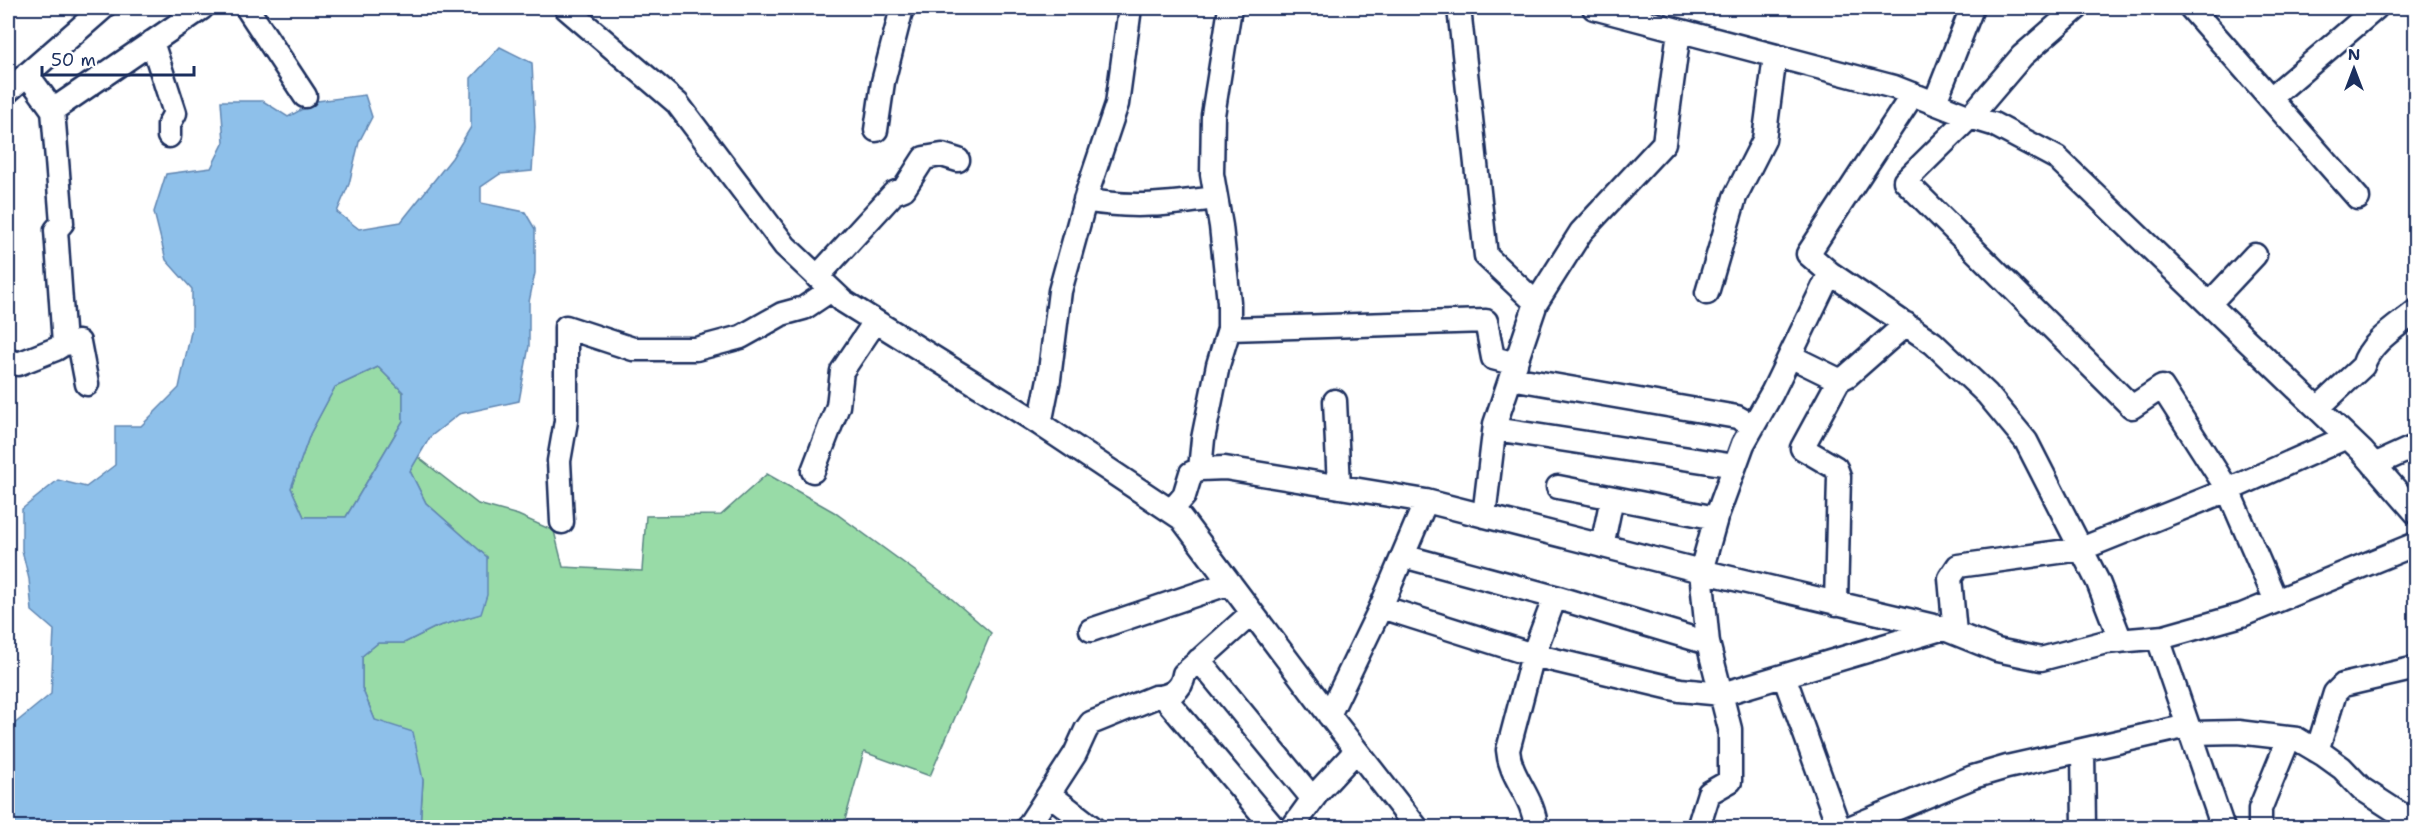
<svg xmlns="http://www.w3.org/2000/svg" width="2423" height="835" font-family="'Shantell Sans',sans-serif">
<rect width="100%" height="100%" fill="#fff"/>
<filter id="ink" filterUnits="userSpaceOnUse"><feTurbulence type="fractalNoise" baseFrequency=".0167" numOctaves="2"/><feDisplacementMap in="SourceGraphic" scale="12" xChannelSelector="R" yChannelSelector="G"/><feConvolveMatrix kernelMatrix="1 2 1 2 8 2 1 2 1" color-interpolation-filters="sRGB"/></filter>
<g filter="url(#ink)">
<!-- green -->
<path fill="#98dba7" stroke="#5a8582" stroke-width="1.5" d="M378,367L403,392V421L346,517H304L291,488L310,434L335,387Z
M418,457L478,504L518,515L554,531L563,567L642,571L646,516L721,515L767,474L834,512L945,593L991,633L930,776L864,752L843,827H420L423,780L375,720L362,688V656L378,643H404L436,627L480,614L487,557L426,503L410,471Z"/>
<!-- water -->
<path fill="#8ec0ea" stroke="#6086b2" stroke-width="1.5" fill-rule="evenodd" d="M500,47L532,63L535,127L532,171L500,174L481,187V203L525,212L535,229V273L529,302V346L519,401L459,414L430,437L410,471L426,503L487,557V595L481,614L436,627L404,643H378L362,656V688L375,720L413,732L423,780L420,827L8,828V729L51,694L54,630L32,611L29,579L22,550V509L58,480L86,487L115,465V426H141L179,388L192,327V289L166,260L154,212L166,174L211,168L224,142L221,101H263L288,117L317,101L365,95L372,117L359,142L349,184L337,212L359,229L401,222L452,158L471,127V78ZM378,367L403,392V421L346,517H304L291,488L310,434L335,387Z"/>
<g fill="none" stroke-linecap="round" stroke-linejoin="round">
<!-- minor casing -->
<g stroke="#1b2f5e" stroke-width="27">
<path id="minor" d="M247,8L305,96
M566,8L677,103L785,246L843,301L1040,424L1181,518L1329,715L1417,828
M1459,8L1486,256L1536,303L1495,424L1484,516
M1594,8L1894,87L1970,117L1993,124L2057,158L2363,452L2416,513
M2191,8L2358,198
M152,42L175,113L169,124V136
M27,74L53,110L202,8
M8,91L103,8
M1913,94L1808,254L1830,273L1933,343L1987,394L2026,441L2098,582L2121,641
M2272,97L2376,8
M1935,102L1972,8
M876,130L883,82L902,8
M1085,200C1131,209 1171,204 1216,198
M817,277L894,193L904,189L924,158L942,155L958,160
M1707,293L1735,197L1764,140L1775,56
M1536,303L1581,232L1664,143L1679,31
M2209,304L2255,255
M1229,329L1486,321L1493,358L1516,364
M64,344L79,342L87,384
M1790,356L1839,380
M8,360L18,364L56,349L64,344L56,230L62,223L53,110
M1511,378L1737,417L1753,426
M1335,401L1339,487
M2318,408L2363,366C2370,342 2398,326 2416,311
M1040,424L1049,379L1060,291L1088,190L1117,104L1130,8
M1495,429L1735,466
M2374,465L2416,446
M1200,469L1203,439L1218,365L1229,329V302L1221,226L1212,174L1213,115L1230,8
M813,471L838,406L842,371L875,322
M1558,487L1716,518
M1171,511L1184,496L1191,473L1200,469L1225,468L1426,501L1701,571L1942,628L1997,650L2041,659L2106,642L2164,637L2242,615L2416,544
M562,522L559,461L566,421V327L633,349H696L741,337L782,314L804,308L831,290
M1602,546L1612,498
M1403,556L1555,597L1708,643
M1555,597L1533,655L1680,690L1722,694L1941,629
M2276,601L2228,490L2347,437
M1836,604L1839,476L1836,468L1802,448L1839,380L1847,376L1906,324
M1381,607L1533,655L1508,750C1510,779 1534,796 1536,828
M1091,630L1230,583
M1955,633L1950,578L1958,566L2081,549L2228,490L2162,387L2132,407L1905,181L1970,117L2022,56L2077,8
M2158,638L2223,828
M1199,660L1313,799
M1784,676L1839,828
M1164,697L1274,828
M1329,715L1381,607L1426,501
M2191,733L2238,732L2297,739L2324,755L2342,768L2362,789L2416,824
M2083,750L2084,828
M2317,751L2335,693L2343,685L2416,668
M1049,794L1093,828
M1027,828L1075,754L1086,730L1091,723L1155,697C1170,697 1182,690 1184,674L1252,613
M1292,828L1318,792L1356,751
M1698,828L1709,793L1730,781V729L1708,643L1701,571L1716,518L1743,444L1772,393L1830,273
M1849,828L1973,777L2007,767L2188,726
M2260,828V809L2289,738"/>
</g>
<!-- minor -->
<use href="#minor" stroke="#fff" stroke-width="22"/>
</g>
</g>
<!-- margin -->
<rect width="2423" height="835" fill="none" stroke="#fff" stroke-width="30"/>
<rect x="15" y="15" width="2393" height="805" fill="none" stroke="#1b2f5e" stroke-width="2" filter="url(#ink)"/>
<!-- north arrow -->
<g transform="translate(2354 69)" stroke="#ffffff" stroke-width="4.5" paint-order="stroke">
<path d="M0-4.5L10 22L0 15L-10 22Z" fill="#1b2f5e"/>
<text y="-9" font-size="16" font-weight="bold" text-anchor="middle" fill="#1b2f5e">N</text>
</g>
<!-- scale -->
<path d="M42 66v9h152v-9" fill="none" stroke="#1b2f5e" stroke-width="3"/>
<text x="51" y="66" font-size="18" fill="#1b2f5e" stroke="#ffffff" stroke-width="4.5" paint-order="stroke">50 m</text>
</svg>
